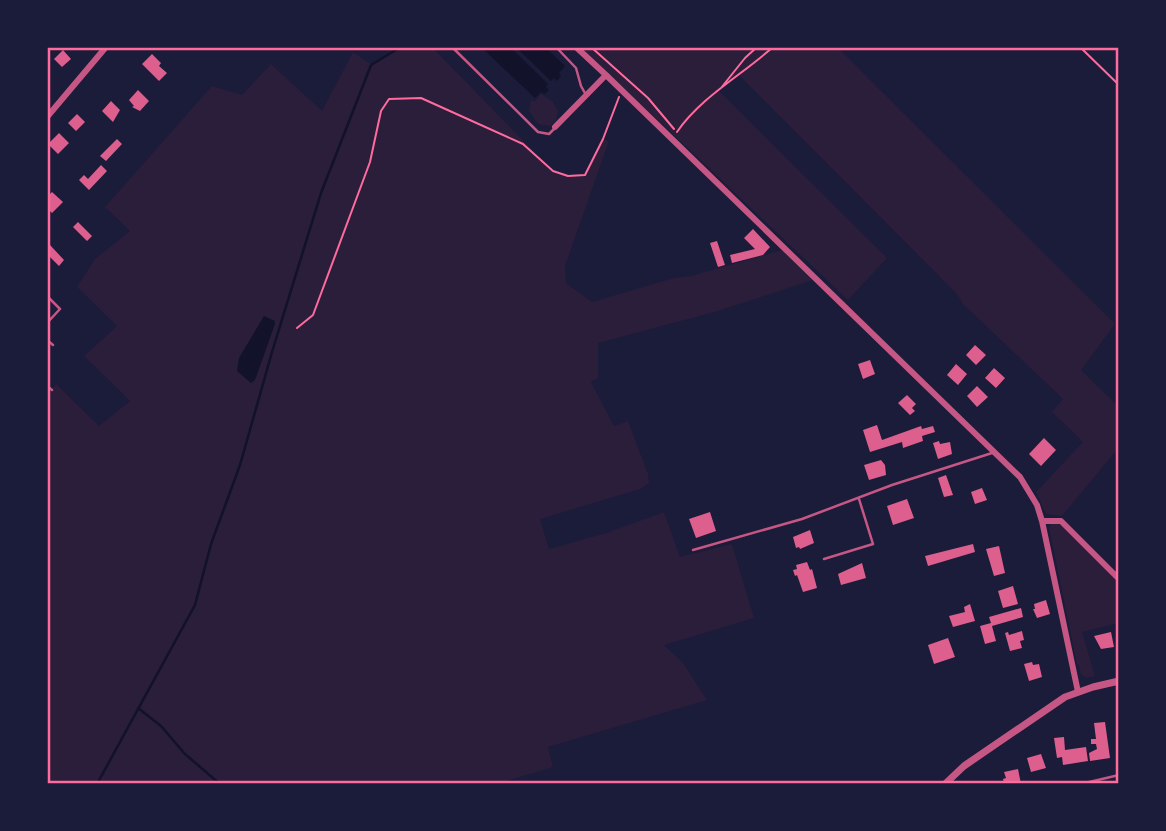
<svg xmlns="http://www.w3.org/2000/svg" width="1166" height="831" font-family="'Roboto Condensed',sans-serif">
<rect width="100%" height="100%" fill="#1b1b3a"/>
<!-- green -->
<path fill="#2a1e3b" d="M401,47H432L553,171L568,176L585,175L603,139L609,141L565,266L566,283L592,302L674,278L691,276L782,250L813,280L718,311L598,343V378L591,382L614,426L628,421L648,474L649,483L640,489L540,519L549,549L606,533L664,512L680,557L732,544L754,618L664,645L683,663L707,700L548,747L553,767L496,784H47V396L56,384L99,426L130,401L84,356L117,326L77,287L95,259L130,231L105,207L212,86L242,95L271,64L322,111L353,52L372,65Z
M581,47H837L1115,324L1081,370L1119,407V453L1116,451L1062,516L1046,514L1036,492L1083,442L1052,412L1063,399L963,304L957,294L740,76L719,91L887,258L848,300Z
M541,94L553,102L558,111L556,121L550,126L538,124L529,111L531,99L534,102Z
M1056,523L1061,525L1119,583V623L1082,632L1095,676L1086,678L1081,674L1079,665L1077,664L1049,528L1051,524Z"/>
<!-- water -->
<path fill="#12122b" d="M481,47H510L548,84L546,87L549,90L545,94L541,92L535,98Z
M516,47H545L565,66L559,73L561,76L557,81L554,78L551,81Z
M264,316L275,321V324L255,380L251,383L237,371L239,358Z"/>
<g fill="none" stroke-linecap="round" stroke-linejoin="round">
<!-- stream -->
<path stroke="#12122b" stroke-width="2.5" d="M138,708L161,726L185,754L220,784
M97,784L195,605L211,544L240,465L272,352L321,193L371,65L401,47"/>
</g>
<!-- building -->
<path fill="#dd5f8e" d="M63,50L71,59L62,67L54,59Z
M152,54L161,63L159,66L167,73L159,81L142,64Z
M138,90L149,101L140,111L132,107L134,106L129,100Z
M111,101L120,110L113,122L102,111Z
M77,114L85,122L76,131L68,123Z
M59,133L69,143L58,154L48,144Z
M117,139L122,144L106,161L100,156Z
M101,165L107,171L89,190L79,180L84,175L88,179Z
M52,192L63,202L52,213L47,208V197Z
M78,222L92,236L87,241L73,227Z
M753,229L770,247L763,255L732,263L730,255L755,249L744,238Z
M717,241L725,265L718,267L710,243Z
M50,245L64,260L59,266L47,254Z
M975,345L986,355L976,365L966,355Z
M870,360L875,374L863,379L858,364Z
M956,364L967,374L958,385L947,375Z
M994,368L1005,378L996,388L985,378Z
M977,386L988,397L977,407L967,396Z
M907,395L916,404L912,408L915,411L910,415L898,403Z
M877,425L882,440L921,426L922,429L933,426L935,432L922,436L923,441L903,448L902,442L870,452L863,430Z
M1044,438L1056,450L1041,466L1029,454Z
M939,441L940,444L950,442L952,454L938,459L933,443Z
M881,460L885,465L886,475L869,480L864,465Z
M946,475L953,495L944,497L938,478Z
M982,488L987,500L975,504L971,492Z
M907,499L914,518L893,525L887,506Z
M710,512L716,531L696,538L689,519Z
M810,530L814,543L800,549L799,547L796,548L793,537Z
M973,544L975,552L928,566L925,556Z
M999,546L1005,573L994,576L986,549Z
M807,562L810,570L812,569L817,588L803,592L797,575L795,576L793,570L797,569L796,565Z
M862,563L866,578L841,585L838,574Z
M1013,586L1018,604L1003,608L998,591Z
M1046,600L1050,614L1037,618L1033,609H1035L1034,604Z
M970,604L975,621L953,627L949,616L965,612L964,607Z
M1021,608L1023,617L992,626L996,641L985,644L980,626L991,623L989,617Z
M1022,631L1024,640L1020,641L1022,648L1010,651L1005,633L1008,632L1009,635Z
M1111,632L1114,647L1101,649L1094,636Z
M948,638L955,657L934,664L928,645Z
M1032,662L1033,665L1039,664L1042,677L1029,681L1024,664Z
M1105,722L1110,758L1090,761L1089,753L1097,749L1096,744H1091V739H1096L1094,723Z
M1064,737L1065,750L1086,747L1088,761L1063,765L1062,757L1057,758L1054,738Z
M1041,754L1046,768L1031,772L1027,758Z
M1018,769L1021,784H1004L1003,779L1006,778L1004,772Z"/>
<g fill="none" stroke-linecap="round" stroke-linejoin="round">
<!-- path -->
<path stroke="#ff6b9d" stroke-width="2" d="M591,47L648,98L674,129
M1080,47L1119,85
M721,88L745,58L757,47
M677,132C701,97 742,75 773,47
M297,328L313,315L370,162L381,111L389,99L421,98L523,144L553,171L568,176L585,175L603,139L619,97"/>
<!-- service -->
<path stroke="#c65784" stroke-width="2.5" d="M452,47L538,132L549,134L554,129
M556,47L576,68L581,86L586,95
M47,296L60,309L47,323
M47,340L53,345
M47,386L52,390
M693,550L802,519L892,485L992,453
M824,559L873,544L859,499
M1085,783L1119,775"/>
<!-- minor -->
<path stroke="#c65784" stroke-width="6" d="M606,75L1020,477L1037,505L1042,521L1078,692
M47,117L106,47
M555,127L606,75L576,47
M1042,521H1061L1119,579"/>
<!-- tertiary -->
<path stroke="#c65784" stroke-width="7" d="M945,784L964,766L1065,697L1093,687L1119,681"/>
</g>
<!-- border -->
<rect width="1166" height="831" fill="none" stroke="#1b1b3a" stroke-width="98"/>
<rect x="49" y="49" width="1068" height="733" fill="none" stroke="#ff6b9d" stroke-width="2.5"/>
</svg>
